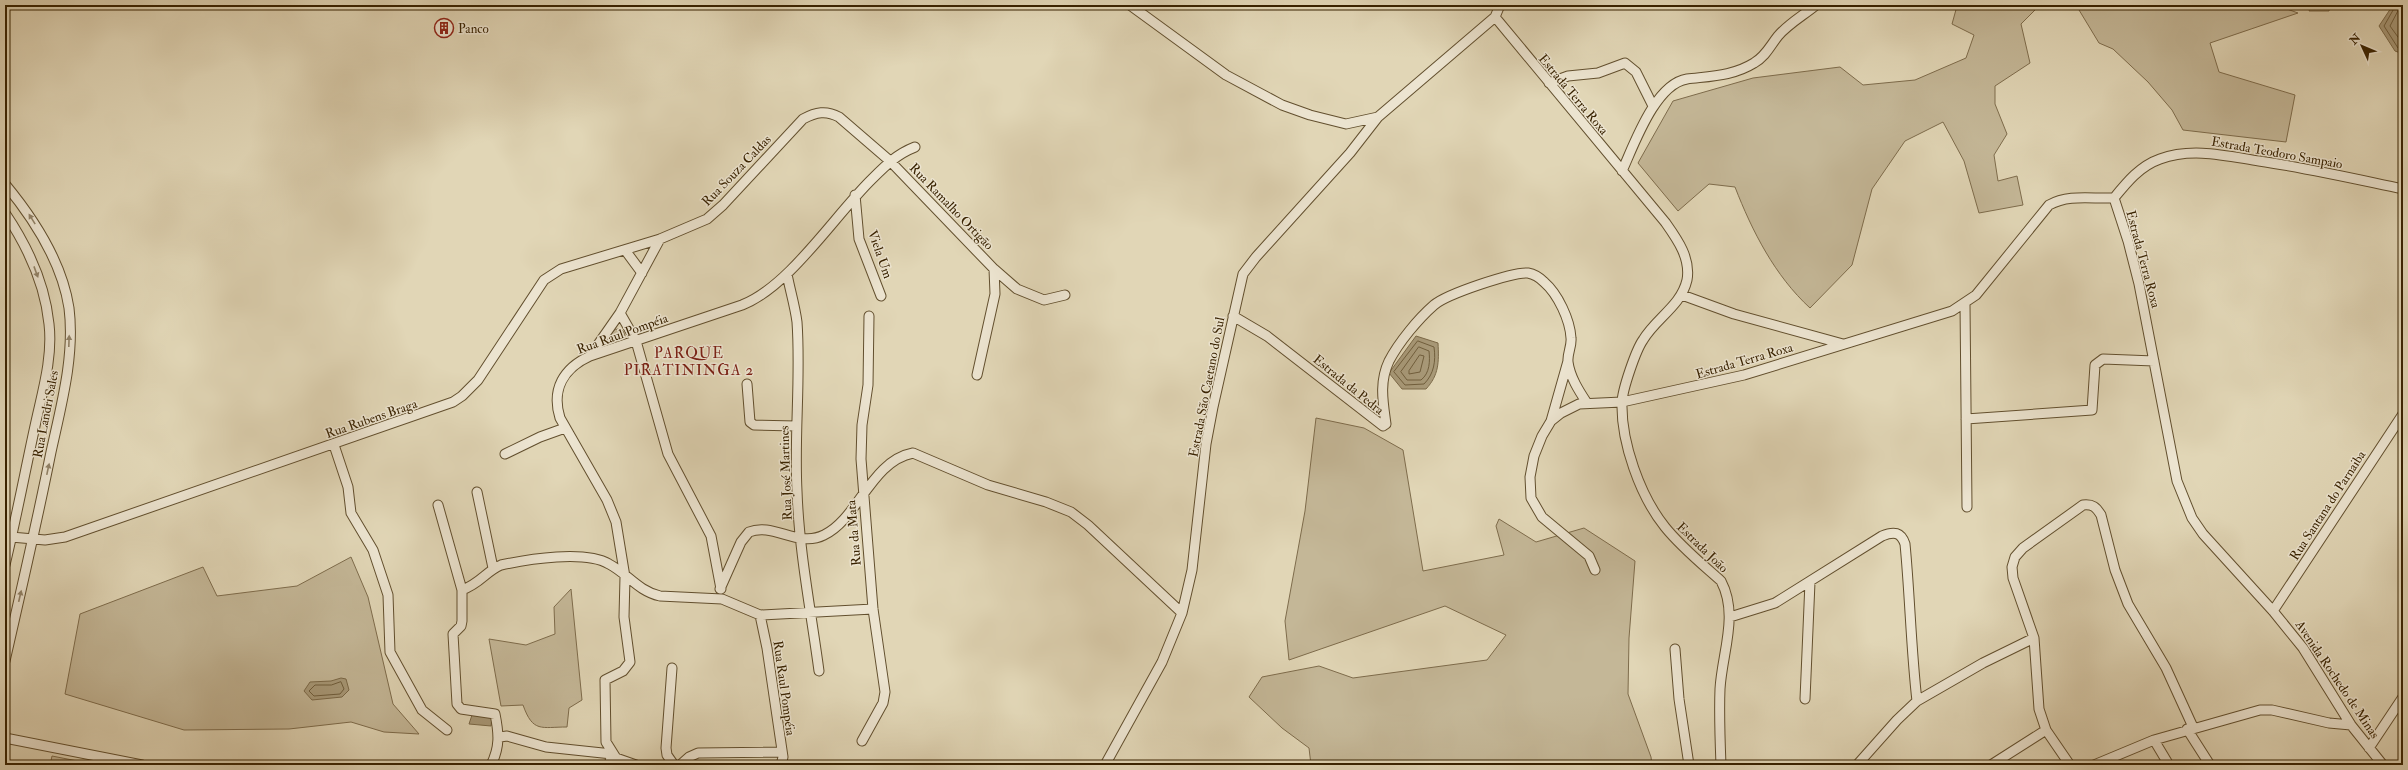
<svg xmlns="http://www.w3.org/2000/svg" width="2408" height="770" font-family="'IM FELL Double Pica',serif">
<rect width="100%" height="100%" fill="#e1d6b6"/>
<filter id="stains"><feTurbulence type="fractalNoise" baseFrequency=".005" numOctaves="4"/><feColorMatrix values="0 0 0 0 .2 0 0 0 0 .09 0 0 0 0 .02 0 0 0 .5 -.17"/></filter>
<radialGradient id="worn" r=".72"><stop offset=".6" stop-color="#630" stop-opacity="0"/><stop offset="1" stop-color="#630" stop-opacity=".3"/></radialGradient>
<!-- green -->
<path fill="#c4b797" stroke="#7e6c4c" d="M1959,5H2040L2021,24L2030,63L1995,86V104L2007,134L1994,155L1998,181L2017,176L2023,205L1979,213L1964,161L1943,122L1905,141L1872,189L1852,265L1810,308C1775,276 1752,231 1735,187L1709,184L1678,211L1638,163L1673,101L1753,78L1840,67L1863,85L1915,80L1966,58L1974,35L1952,24L1957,6Z
M2076,5H2276L2298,13L2210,43L2219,72L2295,95L2286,142L2183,130L2172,110L2148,82L2113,49L2099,43Z
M2311,5H2330L2329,11H2309Z
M611 336a7 7 0 1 1 14 0a7 7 0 1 1-14 0Z
M1316,418L1364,428L1403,450L1423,571L1504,555L1496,526L1499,519L1536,542L1584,528L1635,561L1629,638L1628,694L1651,757L1652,765H1311L1309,748L1282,728L1249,697L1262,677L1319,666L1353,678L1487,660L1506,635L1445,606L1289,660L1285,621L1305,511Z
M351,557L368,597L393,704L419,734L384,732L351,722L289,729L184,730L65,694L80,614L203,567L217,596L297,586Z
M571,589L582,700L569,708L567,727C541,727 533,733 523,705L501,706L489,639L526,645L555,634L554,607Z
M52,756L98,765H50Z"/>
<!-- water -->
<path fill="#a89978" stroke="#7b6948" d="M2393,5H2403V54L2395,51L2379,26Z
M1416,336L1438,343C1439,362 1439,375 1426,389H1402L1389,373Z
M341,678L346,679L349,690L342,697L312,700L304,691L310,682L331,681Z
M472,715L492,717L491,726L469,724Z"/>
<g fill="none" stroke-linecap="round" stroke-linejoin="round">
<!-- shore -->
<path stroke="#705e3c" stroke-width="1" d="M2396,5L2384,26L2398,48L2403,50
M2401,5L2390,26L2403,44
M1418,341L1434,347C1436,361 1434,374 1424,384L1405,385L1394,372Z
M1419,347L1429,351C1430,361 1430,373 1421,380H1407L1401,372Z
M1420,355L1424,356L1420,372L1409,374V371Z
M341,682L344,689L340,694L314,696L309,691L315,685H331Z"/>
<!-- minor casing -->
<g stroke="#624f2e" stroke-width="11">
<path id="minor" d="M1130,5L1226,75L1282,105L1310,115L1346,124L1378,117
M1495,17L1665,222C1677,239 1691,258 1687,280C1681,306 1656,318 1643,340C1636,350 1622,390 1622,403C1621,442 1640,496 1665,527C1681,547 1702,564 1721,581C1739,615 1722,653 1720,689C1719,714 1720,740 1721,765
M1495,17L1500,5
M1549,83L1568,76L1598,73L1625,63L1636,72L1653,106
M1622,171C1634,145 1655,84 1687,79C1711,76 1733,76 1754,63C1766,56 1770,46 1778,36C1788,24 1804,15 1816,5
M5,184C34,219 62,262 69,308C75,356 61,406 51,452C37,522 21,591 5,661
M855,195L859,239L881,296
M2114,198L2128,241L2139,284L2177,481L2192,518L2203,534L2273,611L2303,648L2351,725L2383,765
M2114,198C2127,182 2140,166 2160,159C2192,147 2227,156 2259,161C2307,168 2355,179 2403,189
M5,213C28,247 45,284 49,324C53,358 42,393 35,426C25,472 16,519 5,565
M625,250L642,273
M787,274C790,290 795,306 797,322C801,378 794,435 797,491C799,551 811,611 819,671
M1682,295L1734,314L1843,344
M1965,304L1967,507
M620,313L636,341L668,454L711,536L721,589
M1233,316L1267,336L1383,426L1386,424C1383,402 1379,382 1389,361C1399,342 1418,319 1434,305C1447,294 1512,272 1528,273C1534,274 1540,278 1544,282C1558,294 1570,320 1571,338C1572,346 1567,354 1568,362C1570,377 1579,391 1587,403
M590,356L620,313L660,239
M977,375L995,294L994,269L1017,289L1044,300L1065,295
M747,384L750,422L754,425L796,426
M1966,419L2092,410L2095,365L2103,359L2154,361
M1551,421L1568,361
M334,445L348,487L351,513L373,550L388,595L390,652L422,710L447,730
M505,454L540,437L565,428
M477,492L493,568
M438,505L462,590V621L461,626L453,634L457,704L461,709L495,714C499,734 500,747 491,765
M11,537L45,540L65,537L453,402L462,396L478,380L544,280L561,269L660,239L707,219L723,205L803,119C816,112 826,110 839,117L890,161L994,269
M1595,570L1589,556L1542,517L1531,498L1530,477L1534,456L1542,436L1551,421L1561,413L1579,404L1622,402L1744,375L1952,311L1976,295L2049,205C2069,194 2091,199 2114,198
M720,589L741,542L749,532C773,522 798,548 824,535C858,519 871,461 913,453L988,485L1046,502L1071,512L1088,525L1182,613
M462,590C481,583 485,572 501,565C529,559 585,550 609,564C628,574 638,591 660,596L722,599L760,615L873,609
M2273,611L2403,414
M760,615L767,648L783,757L781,765
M1730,617L1775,603L1882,536C1894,531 1901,532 1905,544C1910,596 1911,649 1917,701
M1675,649L1679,699L1689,765
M672,668L666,748L667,755L674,765
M1805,699L1810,582
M2187,729L2210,765
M500,737L507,736L546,747L612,754L609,765
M5,738L142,765
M2154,740L2169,765
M862,741L883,703L885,692L873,609L861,459L862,425L868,385L869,316
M2369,748L2403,697
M636,765L616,758L606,742L605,680L623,671L630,662L624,617L625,577L616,522L607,500L560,418C551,389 564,368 590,356L742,305C789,287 835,215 872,179C886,165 897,154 915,147
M680,765L689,757L698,753L781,752
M1105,765L1162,662L1182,613L1192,570L1206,444L1213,407L1243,274L1256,257L1350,153L1378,117L1495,17
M1857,765L1897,720L1917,701L1983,663L2034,638
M1991,765L2046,730
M2070,765L2046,730L2039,709L2034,638L2013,578L2012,567L2015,557L2023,548L2083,505C2093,504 2096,507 2101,515L2115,570L2128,604L2166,668L2193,727
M2094,765L2154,740L2260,710H2272L2329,723L2351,725"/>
</g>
<!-- minor -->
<use href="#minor" stroke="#ece4d0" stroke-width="9"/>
</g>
<!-- one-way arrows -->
<defs><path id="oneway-solid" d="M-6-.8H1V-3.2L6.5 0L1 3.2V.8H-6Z"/></defs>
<g fill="#928368">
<use href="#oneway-solid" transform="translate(32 219) rotate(-122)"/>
<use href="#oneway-solid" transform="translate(36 272) rotate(70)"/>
<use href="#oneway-solid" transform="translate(69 341) rotate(-88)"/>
<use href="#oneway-solid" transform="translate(48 469) rotate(-78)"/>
<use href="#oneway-solid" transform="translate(20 596) rotate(-77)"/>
</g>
<!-- icons -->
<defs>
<g id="building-ring" transform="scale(1)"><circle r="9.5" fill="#ece4d0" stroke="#8f2418" stroke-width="1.5"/><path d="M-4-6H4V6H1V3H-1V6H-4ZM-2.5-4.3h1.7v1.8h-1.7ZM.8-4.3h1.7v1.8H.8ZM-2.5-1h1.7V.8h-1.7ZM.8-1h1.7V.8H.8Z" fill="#8f2418"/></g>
</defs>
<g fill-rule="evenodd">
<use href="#building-ring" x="444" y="28"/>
</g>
<g text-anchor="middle" stroke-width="3" stroke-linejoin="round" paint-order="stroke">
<!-- poi labels -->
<g font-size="13" fill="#382200" stroke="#ece4d0" text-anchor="start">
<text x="458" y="33">Panco</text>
</g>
<!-- street labels -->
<g font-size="13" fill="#382200" stroke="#ece4d0">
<text transform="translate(1574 94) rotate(50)" y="5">Estrada Terra Roxa</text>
<text transform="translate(2277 152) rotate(10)" y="5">Estrada Teodoro Sampaio</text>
<text transform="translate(736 170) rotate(-46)" y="5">Rua Souza Caldas</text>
<text transform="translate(952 206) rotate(46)" y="5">Rua Ramalho Ortigão</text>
<text transform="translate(881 254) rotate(71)" y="5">Viela Um</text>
<text transform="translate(2144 259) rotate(75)" y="5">Estrada Terra Roxa</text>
<text transform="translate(622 333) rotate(-20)" y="5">Rua Raul Pompéia</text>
<text transform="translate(1744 360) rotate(-16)" y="5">Estrada Terra Roxa</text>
<text transform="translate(1349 384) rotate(39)" y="5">Estrada da Pedra</text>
<text transform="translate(1206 387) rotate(-79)" y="5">Estrada São Caetano do Sul</text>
<text transform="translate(45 414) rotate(-79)" y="5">Rua Landri Sales</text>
<text transform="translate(371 418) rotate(-19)" y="5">Rua Rubens Braga</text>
<text transform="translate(785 473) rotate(-92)" y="5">Rua José Martines</text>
<text transform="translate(2327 505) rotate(-57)" y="5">Rua Santana do Parnaiba</text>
<text transform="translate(853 533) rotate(-95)" y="5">Rua da Mata</text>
<text transform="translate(1703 547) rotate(44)" y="5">Estrada João</text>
<text transform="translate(2338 679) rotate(56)" y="5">Avenida Rochedo de Minas</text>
<text transform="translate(785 688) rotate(82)" y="5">Rua Raul Pompéia</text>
</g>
<!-- quarter labels -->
<g font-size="15" letter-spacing="1" fill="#7a1f14" stroke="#ece4d0">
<text x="689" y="358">PARQUE<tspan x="689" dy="17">PIRATININGA 2</tspan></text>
</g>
</g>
<!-- margin -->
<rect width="2408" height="770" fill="none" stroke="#e1d6b6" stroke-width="20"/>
<rect x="6" y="6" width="2396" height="758" fill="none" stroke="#382200" stroke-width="2"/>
<rect x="10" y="10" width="2388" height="750" fill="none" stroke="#382200"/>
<!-- north arrow -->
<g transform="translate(2362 46) rotate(314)" stroke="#ece4d0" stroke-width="3" paint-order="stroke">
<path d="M0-3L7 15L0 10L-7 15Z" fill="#382200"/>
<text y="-6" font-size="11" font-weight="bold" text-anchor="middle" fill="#382200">N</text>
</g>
<rect width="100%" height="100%" filter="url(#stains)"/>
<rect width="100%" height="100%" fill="url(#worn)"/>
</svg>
